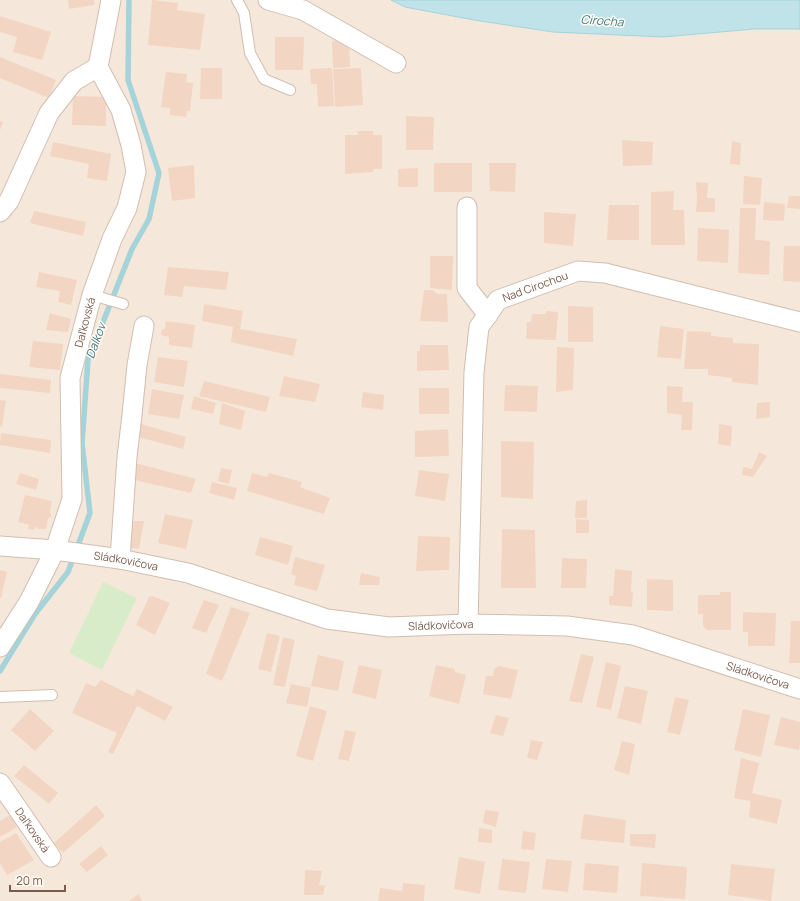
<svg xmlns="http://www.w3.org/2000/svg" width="800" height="901" font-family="Manrope,sans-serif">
<rect width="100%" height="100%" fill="#fdf6ec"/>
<!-- residential -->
<path fill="#f5e8da" d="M0,0H800V901H0Z"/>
<!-- green -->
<path fill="#d8ecc9" d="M103,582L137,598L102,670L69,653Z"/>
<!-- water -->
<path fill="#bfe3e8" stroke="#a5d3da" d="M391,0H800V29H754L663,37L553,32L474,20L405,7Z"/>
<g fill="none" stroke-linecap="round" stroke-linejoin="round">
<!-- stream -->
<path stroke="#a5d3da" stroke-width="5.5" d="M0,671L35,614L68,572L90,513L82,443L88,360L132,249L149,219L159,173L128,80L129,0"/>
</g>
<!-- building -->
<path fill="#f3d5c3" d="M68,0H94V5L69,9Z
M152,0L178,3L177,10L205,14L200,50L148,45Z
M0,16L51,32L42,60L13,52L17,37L0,32Z
M275,37H304L303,70H275Z
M349,40L350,67L333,68L332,41Z
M0,57L56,80L49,98L0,78Z
M201,68H222V99H200Z
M332,68L334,106L318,107L317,84H311L310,69Z
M361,68L363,105L335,107L333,69Z
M166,72L187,74L186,82L193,83L190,111H187L186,117L170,115V108L161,107Z
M73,96L106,97V126L72,125Z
M406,116L434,117L433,150H406Z
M0,121L3,122L0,130Z
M357,131H373V135H382V169H373V172L345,174V135H358Z
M622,140L653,142L652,165L623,166Z
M732,141L741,143L740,165L730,164Z
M53,142L111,154L107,181L87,178L89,164L50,156Z
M434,163H472V192H434Z
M489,163H516L515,192L490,191Z
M194,165L195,198L172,201L168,168Z
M418,168V187H398V169Z
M744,176L762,178L760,205L743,204Z
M696,182L708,183L707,198H715V212H696L697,198Z
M674,191L673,210H684L685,245H651V192Z
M789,196H800V209L787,208Z
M764,202L785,204L784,221L763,220Z
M609,205H639V240H607Z
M740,208H756L755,240L770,241L769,275L738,273Z
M34,211L86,222L83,236L30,223Z
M544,212L576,214L573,246L544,243Z
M698,228L729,230L728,263L697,261Z
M784,246H800V282L783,281Z
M430,256H453L452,290L430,288Z
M168,267L229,272L226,290L184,286L182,297L164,295Z
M39,272L77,280L71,305L58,302L60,291L36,287Z
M424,290H432L438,294H447L448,322L420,321Z
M204,304L243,311L240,329L297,339L293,356L231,342L233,327L202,321Z
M568,306L593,307V342H568Z
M546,311L558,312L556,340L526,339L527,322H531L532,314H546Z
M50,313L71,319L68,332L46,330Z
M166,321L195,325L192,348L169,345V337L161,335L162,329H165Z
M660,326L684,329L681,359L657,357Z
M687,331L711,332V336L733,338V343L759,344L758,385L732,382V378L708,375V369H684Z
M33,341L63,344L60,370L29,367Z
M420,345H448L449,370L417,371V351H420Z
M557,347L574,348L573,390L556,392Z
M158,357L188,361L184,387L154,382Z
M0,374L51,380L50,393L0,388Z
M284,376L320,384L315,402L279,396Z
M204,381L270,397L266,412L199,396Z
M505,385L538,386L537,412L504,411Z
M667,386L683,387L682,402H693L692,430H681L682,415L667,413Z
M419,388H449V414H419Z
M152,389L184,395L179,419L148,414Z
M363,392L384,395L383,410L361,407Z
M194,396L216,403L213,414L191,409Z
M0,400L6,401L2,427L0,426Z
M770,402V417L756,419L757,403Z
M222,403L245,411L241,430L219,424Z
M141,424L186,437L183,449L138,437Z
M719,424L732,426L731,446L718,444Z
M448,429L449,456L415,457V431Z
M1,433L51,440L50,453L0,445Z
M501,441L534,442L533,499L501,497Z
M759,452L767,456L753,477L742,475L743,467L752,469Z
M135,463L196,479L191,493L130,479Z
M221,468L232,470L229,484L218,481Z
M419,470L449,474L445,501L415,496Z
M20,473L39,479L36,490L16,484Z
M252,473L267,477L269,473L302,482L300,487L330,498L324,514L247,491Z
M212,482L237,488L234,500L209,493Z
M25,495L52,501L50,511L51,514V517L48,518L46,529H38L35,526L34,530L28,529L29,525L18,522Z
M587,500V518H575L576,501Z
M165,514L193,520L186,549L158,543Z
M576,519L589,520V533H576Z
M133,521H144L139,549L129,547Z
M502,529L535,530L536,588H501Z
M418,536L450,537L449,570L416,571Z
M260,537L293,546L288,565L255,555Z
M295,557L325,565L317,591L294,585L296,576L291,574Z
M562,558L587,559L586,588H561Z
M615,569L632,571L631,592H633L632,607L609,605V596H613Z
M0,570L7,572L1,598H0Z
M361,573L380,577L379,585H359Z
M647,579L673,580V611L647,610Z
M720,592H731V630H707L703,626V614H698V595H720Z
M152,596L170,603L155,635L136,625L149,597Z
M204,600L219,605L206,633L192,628Z
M231,607L250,613L222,681L206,674Z
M743,612L776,613L775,646H748V632H743Z
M791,621H800V663H789Z
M267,633L280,636L271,672L258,669Z
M283,637L295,640L285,687L273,685Z
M581,654L594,657L582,703L569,701Z
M318,655L344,661L338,691L311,686Z
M606,662L621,666L611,710L596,707Z
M359,665L382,670L376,699L352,693Z
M436,665L455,669V672L466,675L459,704L429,696Z
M499,666L518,670L511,699L483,694L486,676H493L494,669Z
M101,680L133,696L137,689L173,707L165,721L137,706L113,754L108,752L117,733L72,713L86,683L95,687Z
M291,684L311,688L307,707L286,703Z
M625,686L648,691L641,724L617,718Z
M675,697L689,700L680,735L667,732Z
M310,706L327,711L313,761L296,756Z
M30,709L54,731L35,751L11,730Z
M743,709L770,715L761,757L734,750Z
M496,715L509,718L503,736L490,733Z
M781,717L800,722V744L799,750L774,745Z
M345,730L356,732L349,761L338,759Z
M531,740L543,742L537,760L527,758Z
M622,741L635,744L629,775L614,770Z
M741,758L759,763L752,793L782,800L777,824L749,817L751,795L750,801L734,798Z
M24,765L58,793L49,804L14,776Z
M96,805L105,816L63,853L54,843Z
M485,810L499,812L496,827L483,823Z
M584,814L626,820L624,843L580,839Z
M10,815L17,827L0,837V821Z
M479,828L492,830V843L478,842Z
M523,831L536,833L534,850L521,849Z
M16,833L34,860L7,875L0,863V842Z
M630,834H656L655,848L630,846Z
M101,846L108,855L87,872L79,864Z
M459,857L485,862L480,894L454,889Z
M502,859L530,862L526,893L498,890Z
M546,859L572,861L568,892L542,889Z
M585,863L619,866L617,893L583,890Z
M642,863L687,867L685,899L640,896Z
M731,864L775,869L771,901L728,895Z
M305,870L322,871L319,885L325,886L323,895H304Z
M403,883L425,885L424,901H378L380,888L402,891Z
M139,894L142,901H128Z"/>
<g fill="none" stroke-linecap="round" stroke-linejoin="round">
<!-- service casing -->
<g stroke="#d1beb0" stroke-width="12">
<path id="service" d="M237,0L244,13L250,53L264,79L290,90
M92,295L123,304
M0,697L52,695"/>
</g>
<!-- minor casing -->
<g stroke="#d1beb0" stroke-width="21">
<g id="minor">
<path d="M268,0L303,10L396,63"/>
<path d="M467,207V288L488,315"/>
<path d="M0,212L9,201L49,113L74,81L98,67"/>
<path id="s1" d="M0,546L55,550L120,559L188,573L327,619L389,627L468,624L567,626L633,635L800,689"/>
<path d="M120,559L127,457L132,415L137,365L144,326"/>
<path id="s2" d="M468,624L474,372L479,327L498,300L578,271L605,273L800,322"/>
<path id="s3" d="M0,647L29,602L55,550L72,499L70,378L92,295L112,239L127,208L136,172L131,145L121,110L98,67L111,0"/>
<path id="s4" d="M0,783L51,857"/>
</g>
</g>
<!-- service -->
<use href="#service" stroke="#fff" stroke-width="10"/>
<!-- minor -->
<use href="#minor" stroke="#fff" stroke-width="19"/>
</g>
<g text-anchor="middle" stroke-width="3" stroke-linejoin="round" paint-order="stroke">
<!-- street labels -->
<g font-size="11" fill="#7a5c4d" stroke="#fffaf3">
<text dy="4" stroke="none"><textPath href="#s2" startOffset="370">Nad Cirochou</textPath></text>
<text dy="4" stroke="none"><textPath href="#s3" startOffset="344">Daľkovská</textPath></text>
<text dy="4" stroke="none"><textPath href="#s1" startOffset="127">Sládkovičova</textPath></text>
<text dy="4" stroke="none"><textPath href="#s1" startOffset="451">Sládkovičova</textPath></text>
<text dy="4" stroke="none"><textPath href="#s1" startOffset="775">Sládkovičova</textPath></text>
<text dy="4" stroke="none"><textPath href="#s4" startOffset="57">Daľkovská</textPath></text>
</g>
<!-- water labels -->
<g font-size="12" font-style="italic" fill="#437c86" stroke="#fffaf3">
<text transform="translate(602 21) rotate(4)" y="4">Cirocha</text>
<text transform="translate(96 341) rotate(-70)" y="4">Dalkov</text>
</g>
</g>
<!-- scale -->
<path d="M10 885v6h55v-6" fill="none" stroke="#7a5c4d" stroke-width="2"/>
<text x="16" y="885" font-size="12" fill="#7a5c4d" stroke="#fffaf3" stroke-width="3" paint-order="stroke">20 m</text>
</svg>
